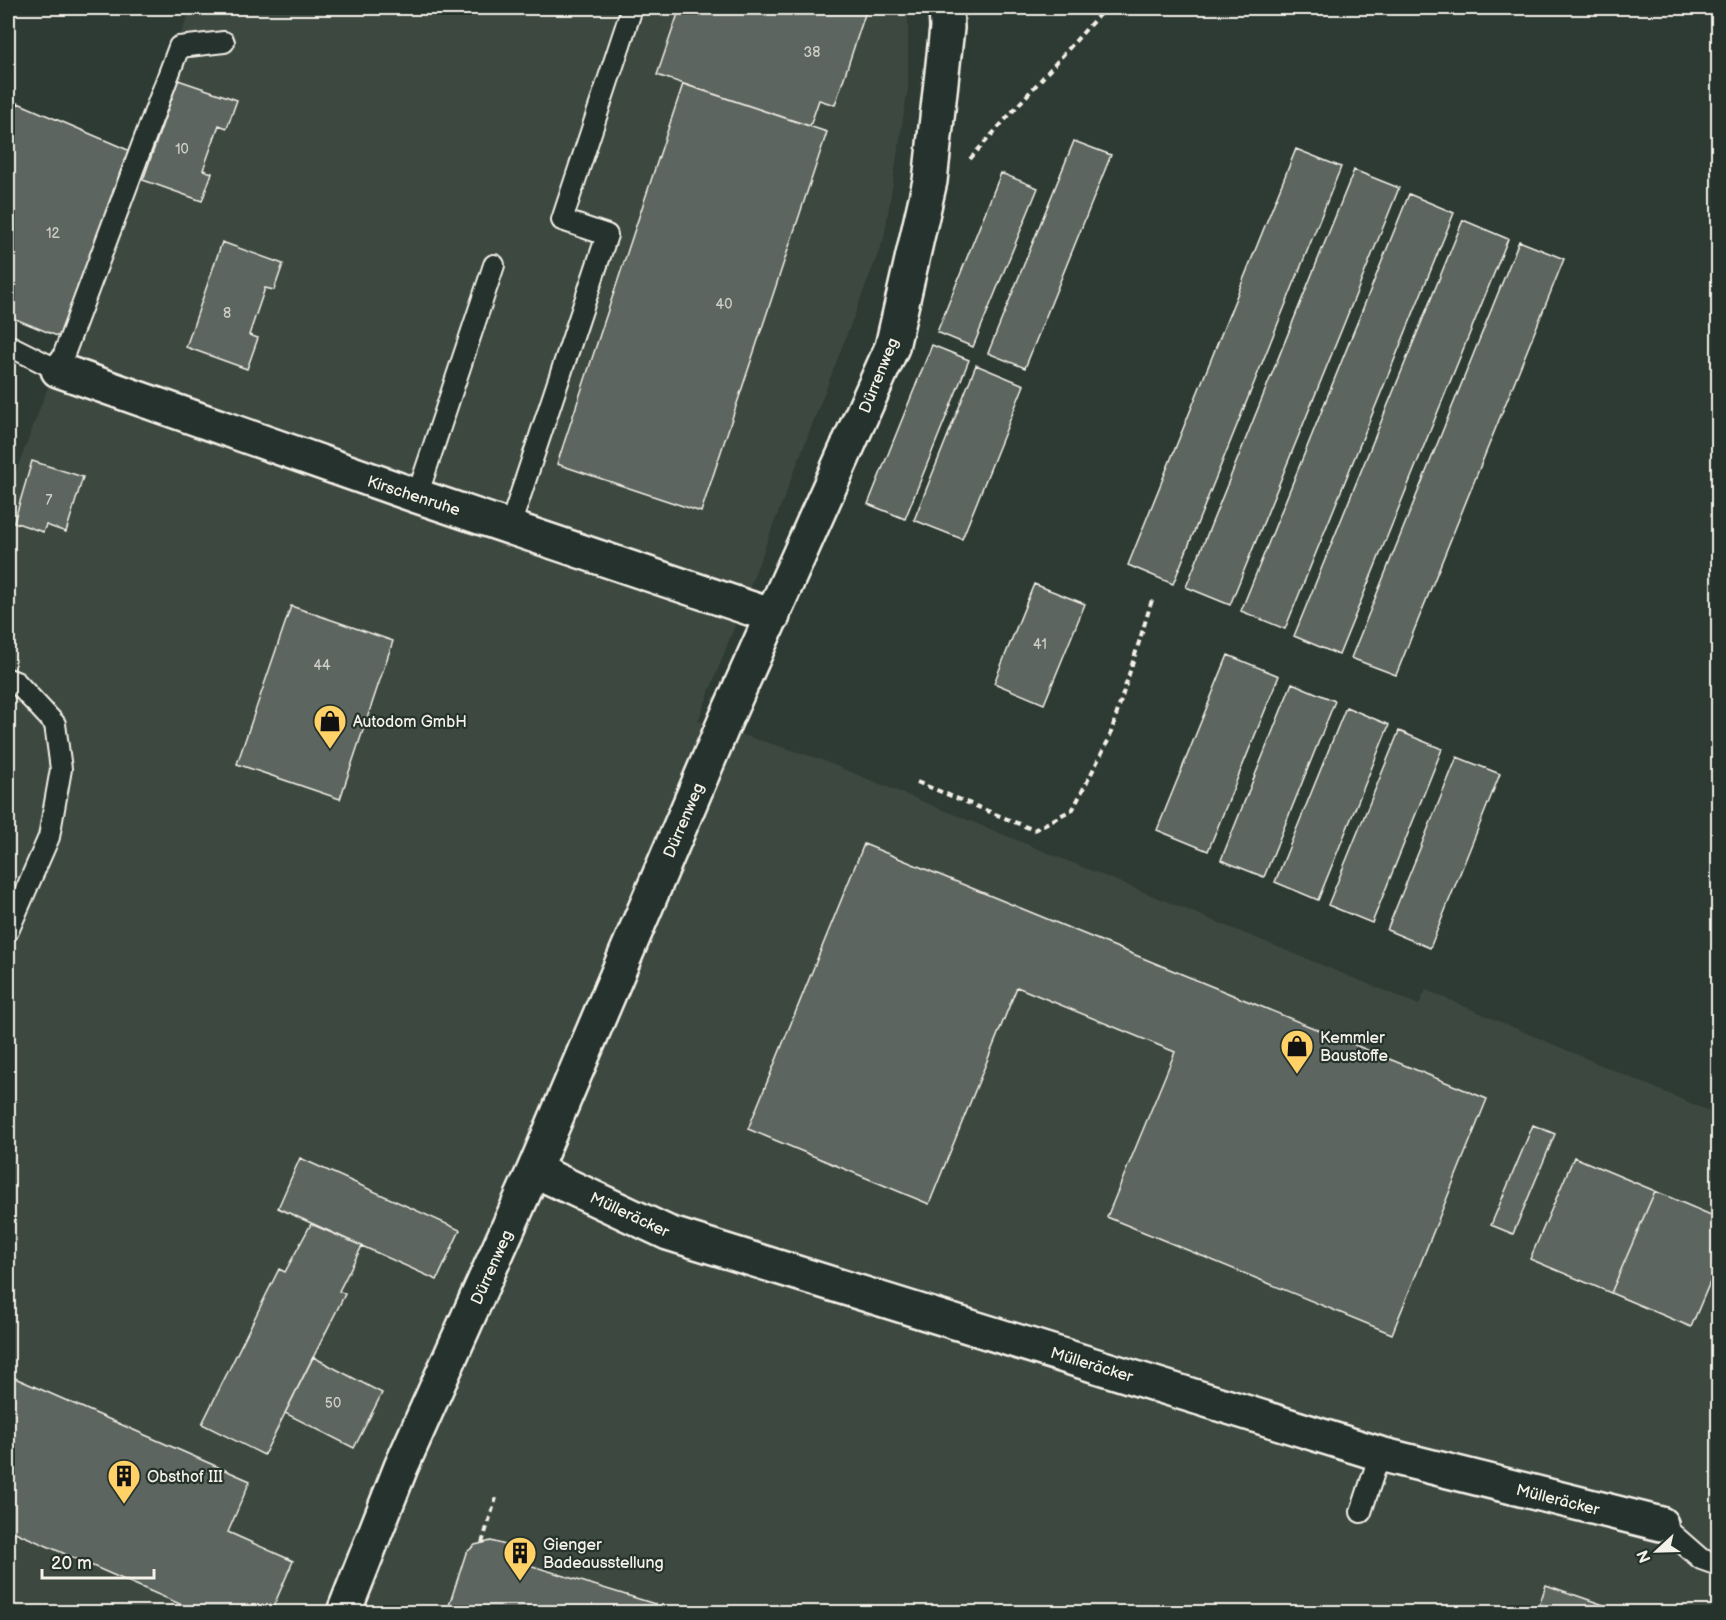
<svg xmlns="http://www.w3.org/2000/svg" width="1726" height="1620" font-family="'Balsamiq Sans',sans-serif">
<rect width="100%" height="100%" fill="#2e3b34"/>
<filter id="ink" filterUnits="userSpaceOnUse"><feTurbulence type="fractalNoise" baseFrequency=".0167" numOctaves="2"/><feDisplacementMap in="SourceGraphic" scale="12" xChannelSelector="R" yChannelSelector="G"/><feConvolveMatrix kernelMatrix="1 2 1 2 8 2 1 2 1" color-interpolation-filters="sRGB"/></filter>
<g filter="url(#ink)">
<!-- built -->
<path fill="#3c4841" d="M191,8H908V88L884,238L698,721L814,757L1419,1005L1426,990L1718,1115V1612H8V493Z"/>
<!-- building -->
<path fill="#5c655e" stroke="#f4f1e8" stroke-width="1.5" d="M680,8H867L835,105L819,100L810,126L657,75Z
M178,80L237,100L227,128L219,125L203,170L212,173L202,201L143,180Z
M683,84L827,132L701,512L557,464Z
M18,103L128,150L62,338L8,316V129Z
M1074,141L1111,155L1025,368L988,353Z
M1296,149L1341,167L1173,584L1128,565Z
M1354,170L1399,188L1230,605L1186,587Z
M1001,173L1038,188L973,347L937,332Z
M1409,194L1454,213L1285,629L1241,611Z
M1463,220L1508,239L1339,655L1294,636Z
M1519,241L1564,259L1396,675L1351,658Z
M222,242L283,264L274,290L265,288L249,335L258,338L247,369L186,347Z
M932,345L969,360L905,519L868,504Z
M976,365L1024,385L962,539L914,520Z
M32,461L83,477L66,532L46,525L43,532L14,522Z
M1034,584L1085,604L1044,704L994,683Z
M291,606L393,641L340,799L237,764Z
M1228,655L1279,676L1208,851L1157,830Z
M1292,683L1335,701L1264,877L1221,860Z
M1346,707L1389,725L1318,900L1275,882Z
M1399,731L1442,749L1372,923L1328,905Z
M1457,757L1500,774L1430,948L1387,930Z
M864,844L1487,1099L1392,1334L1107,1217L1175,1052L1017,987L929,1204L748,1129Z
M1533,1125L1555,1134L1513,1234L1491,1225Z
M1574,1157L1655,1191L1611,1293L1530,1259Z
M300,1158L460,1230L437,1280L278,1208Z
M1655,1191L1718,1218V1263L1691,1327L1611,1293Z
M311,1224L362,1246L339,1291L345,1294L264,1455L202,1424L279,1269L285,1272Z
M313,1357L382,1393L354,1448L285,1413Z
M8,1375L250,1481L228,1532L293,1561L271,1612H198L8,1529Z
M491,1541L516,1548L513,1560L655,1604L652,1612H447L466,1553L475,1545Z
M1546,1585L1624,1612H1537Z"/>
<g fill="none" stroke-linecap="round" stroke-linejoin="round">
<!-- lane casing -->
<g stroke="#f4f1e8" stroke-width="24">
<path id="lane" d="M8,345L58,370L179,47L224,42
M417,496L494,265
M510,526L607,235L562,220L632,8
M8,679L16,682L55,724L61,769L49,837L8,931
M1361,1512L1380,1454
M1661,1524L1701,1559L1718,1565"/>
</g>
<!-- street casing -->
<g stroke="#f4f1e8" stroke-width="38">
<path id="street" d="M58,370L417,496L773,616
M534,1170L668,1233L1380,1454L1661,1524
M344,1612L401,1467L534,1170L725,721L892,347L930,181L947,28L946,8"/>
</g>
<!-- path -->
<path stroke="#f4f1e8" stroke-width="4" stroke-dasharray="6 4.5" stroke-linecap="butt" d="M970,159L1105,8
M917,782L1034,830L1073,809L1109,739L1152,600
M482,1543L496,1498"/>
<!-- lane -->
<use href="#lane" stroke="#26332d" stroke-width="20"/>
<!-- street -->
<use href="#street" stroke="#26332d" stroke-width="33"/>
</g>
</g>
<!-- icons -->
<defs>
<g id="shop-pin" transform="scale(1.725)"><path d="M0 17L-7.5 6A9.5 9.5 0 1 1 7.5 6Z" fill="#ffd166" stroke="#26332d"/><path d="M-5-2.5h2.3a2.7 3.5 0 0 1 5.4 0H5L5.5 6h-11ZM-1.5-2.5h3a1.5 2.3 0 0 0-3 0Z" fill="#111"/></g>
<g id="building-pin" transform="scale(1.725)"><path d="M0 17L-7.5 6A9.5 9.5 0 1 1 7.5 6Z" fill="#ffd166" stroke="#26332d"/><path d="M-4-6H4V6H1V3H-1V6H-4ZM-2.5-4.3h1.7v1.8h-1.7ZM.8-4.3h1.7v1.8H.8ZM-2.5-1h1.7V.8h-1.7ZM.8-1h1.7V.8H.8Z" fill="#111"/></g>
</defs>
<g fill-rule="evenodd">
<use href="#shop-pin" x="330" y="721"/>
<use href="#shop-pin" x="1297" y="1046"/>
<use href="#building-pin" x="124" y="1476"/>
<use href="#building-pin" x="520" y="1553"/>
</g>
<g text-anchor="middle" stroke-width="4.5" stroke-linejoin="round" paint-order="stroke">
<!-- number labels -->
<g font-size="14" fill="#cecec6">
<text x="812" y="57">38</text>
<text x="182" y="154">10</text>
<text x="53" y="238">12</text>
<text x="724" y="309">40</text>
<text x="227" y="318">8</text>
<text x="49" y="505">7</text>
<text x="1040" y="649">41</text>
<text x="322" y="670">44</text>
<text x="333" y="1408">50</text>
</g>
<!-- street labels -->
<g font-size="16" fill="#f4f1e8" stroke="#26332d">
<text transform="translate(878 375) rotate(-68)" y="6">Dürrenweg</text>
<text transform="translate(414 495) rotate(18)" y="6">Kirschenruhe</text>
<text transform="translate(683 820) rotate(-67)" y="6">Dürrenweg</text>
<text transform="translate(630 1214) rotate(25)" y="6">Mülleräcker</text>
<text transform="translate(491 1267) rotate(-66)" y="6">Dürrenweg</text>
<text transform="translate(1092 1364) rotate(17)" y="6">Mülleräcker</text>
<text transform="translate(1558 1499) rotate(14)" y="6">Mülleräcker</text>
</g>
<!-- poi labels -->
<g font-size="16" fill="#f4f1e8" stroke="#26332d" text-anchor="start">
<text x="353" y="727">Autodom GmbH</text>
<text x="1320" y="1043">Kemmler<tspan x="1320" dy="18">Baustoffe</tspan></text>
<text x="147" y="1482">Obsthof III</text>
<text x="543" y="1550">Gienger<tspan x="543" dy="18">Badeausstellung</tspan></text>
</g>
</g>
<!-- margin -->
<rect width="1726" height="1620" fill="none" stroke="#26332d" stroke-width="30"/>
<rect x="15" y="15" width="1696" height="1590" fill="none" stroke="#f4f1e8" stroke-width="2" filter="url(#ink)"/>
<!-- north arrow -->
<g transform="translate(1657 1551) rotate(248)" stroke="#26332d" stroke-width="4.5" paint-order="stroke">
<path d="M0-4.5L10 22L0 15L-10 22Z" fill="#f4f1e8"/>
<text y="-9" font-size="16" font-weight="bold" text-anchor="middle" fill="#f4f1e8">N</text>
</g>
<!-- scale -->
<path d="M42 1569v9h112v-9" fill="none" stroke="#f4f1e8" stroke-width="3"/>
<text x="51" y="1569" font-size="18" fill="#f4f1e8" stroke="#26332d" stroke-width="4.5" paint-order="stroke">20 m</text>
</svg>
